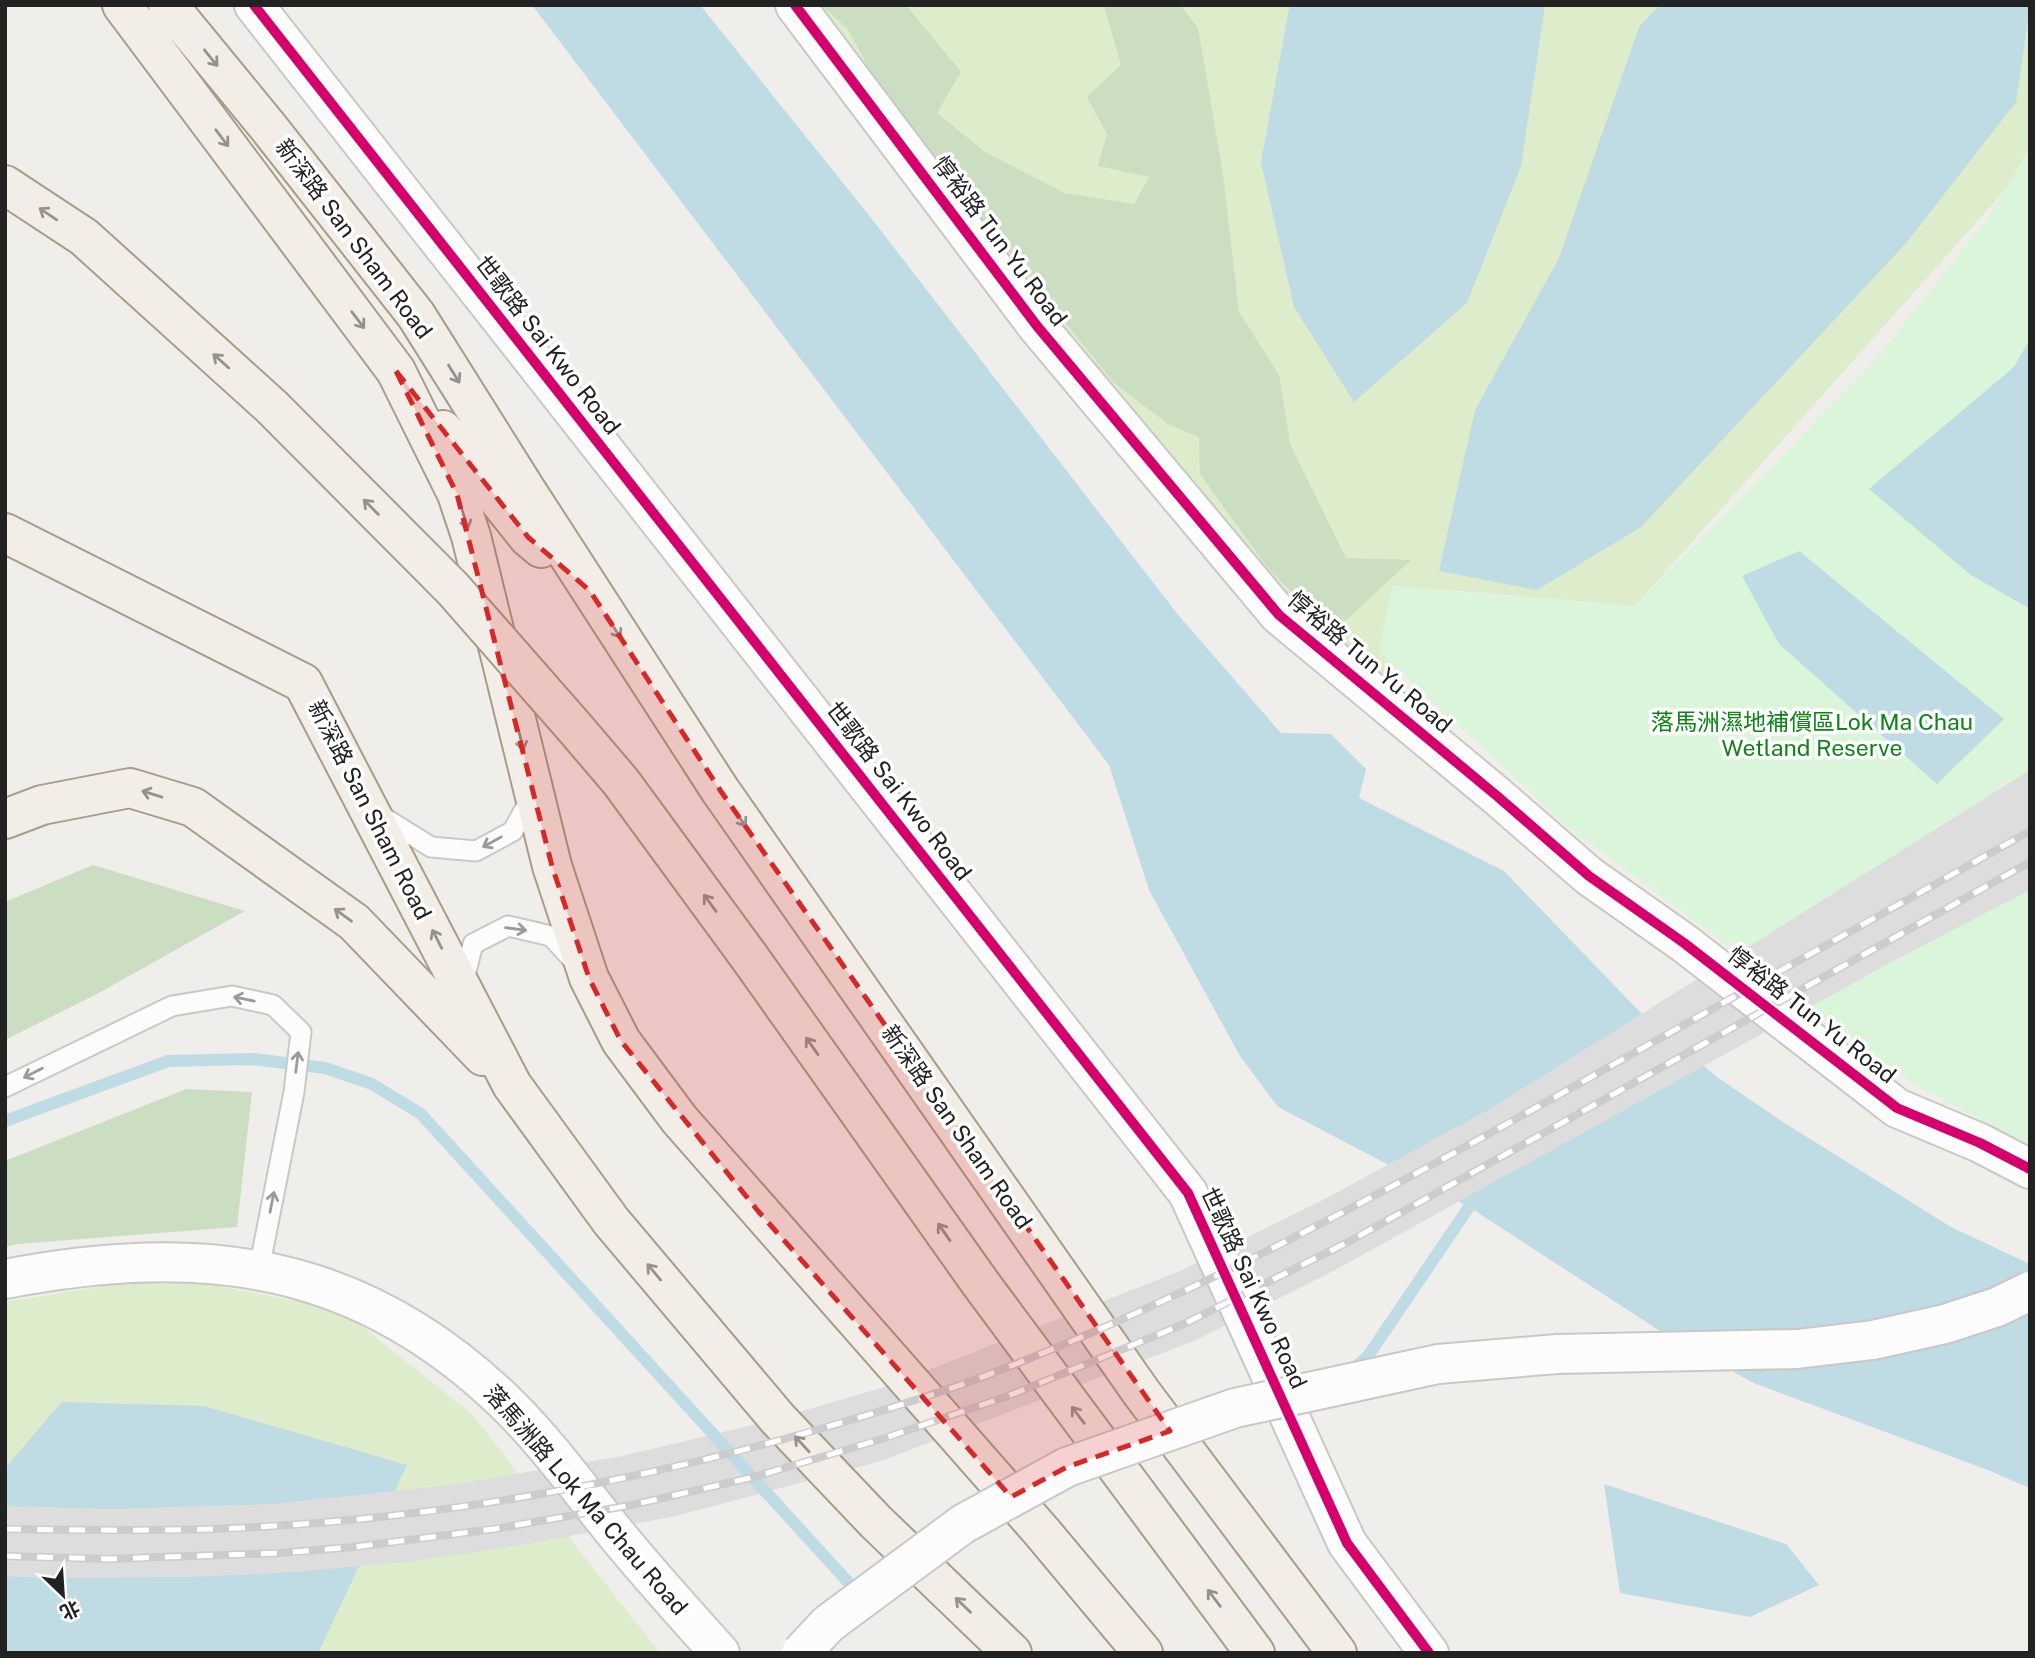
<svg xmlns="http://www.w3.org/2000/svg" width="2035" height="1658" font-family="'Public Sans','Noto Sans SC',sans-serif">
<rect width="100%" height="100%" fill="#f0eeeb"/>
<!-- grass -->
<path fill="#ddeccb" d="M795,5H2030V148L2006,189L1635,606L1435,589L1379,698L1279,615Z
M164,1276L340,1309L472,1414L660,1653H5V1302Z"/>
<!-- forest -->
<path fill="#cbdec1" d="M821,5H906L961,72L937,113L985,152L1065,193L1134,204L1149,177L1098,166L1107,134L1087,97L1121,65L1104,5H1180L1198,28L1223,175L1239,312L1279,375L1290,444L1346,558L1411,560L1332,633L1267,567L1200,474L1199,437L1168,424L1114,383L888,103L847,28Z
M93,865L245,911L97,994L5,1040V902Z
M186,1089L252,1092L237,1227L17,1244L5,1247V1161Z"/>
<!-- park -->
<path fill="#daf5da" d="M2030,148V1147L1914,1084L1569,828L1379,652L1392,586L1635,606L1876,359L1990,215Z"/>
<!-- water -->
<path fill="#bfdbe3" d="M532,5H700L868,214L1179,616L1281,733L1331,734L1366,769L1359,798L1504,871L1639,1011L1717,1077L1783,1122L1951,1227L2030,1264V1488L1985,1469L1754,1383L1674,1340L1469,1207L1278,1107L1240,1056L1149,890L1109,765Z
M1292,5H1545L1521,166L1467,303L1354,402L1294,307L1261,162L1289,9Z
M1660,5H2030V7L2016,102L1907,242L1641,527L1537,590L1439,571L1475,410L1559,258L1639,27Z
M2030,339V609L1971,575L1869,489L2014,367Z
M1799,551L2004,719L1937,784L1779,644L1742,576Z
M62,1402L204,1406L407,1465L318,1653H5V1468Z
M1604,1484L1786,1544L1819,1585L1750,1617L1620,1593Z"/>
<!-- pier -->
<path fill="#dedddd" d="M2030,770V890L1895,960L1337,1269L1194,1341L881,1461L676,1516L522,1545L405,1562L295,1572L193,1577L50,1578L5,1576V1506L111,1509L271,1504L451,1485L622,1456L761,1423L888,1386L1180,1271L1323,1200L1495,1106Z"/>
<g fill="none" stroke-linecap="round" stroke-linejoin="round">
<!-- stream -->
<path stroke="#bfdbe3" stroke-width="12" d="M5,1121L168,1061L253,1059L325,1068L372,1084L421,1114L859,1594
M1352,1371L1368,1356L1469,1207"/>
<!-- service casing -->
<g stroke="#c9c8c7" stroke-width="23">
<path id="service" d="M378,814L431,847L476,851L513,831L532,796
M463,983L473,944L508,926L551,936L575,962
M5,1087L172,1006L232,996L273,1005L301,1032L294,1092L259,1269"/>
</g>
<!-- minor casing -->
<g stroke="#c9c8c7" stroke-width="42">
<path id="minor" d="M254,5L1188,1193L1347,1543L1429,1653
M795,5L1037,326L1279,615L1497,796L1589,876L1684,943L1897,1108L1980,1143L2030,1169"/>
</g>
<!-- tertiary casing -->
<g stroke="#c9c8c7" stroke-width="42">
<path id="tertiary" d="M5,1279C203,1241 362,1261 510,1407C547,1444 579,1488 612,1529C647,1572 683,1612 720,1653"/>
</g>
<!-- primary casing -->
<g stroke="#a79c86" stroke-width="42">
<path id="primary" d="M122,5L396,371L457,494L471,536L552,866L589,978L621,1041L679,1119L1042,1532L1143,1653
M168,5L269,128L416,315L526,490L720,790L1141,1392L1337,1653
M5,185L84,237L272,407
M443,430L528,537L541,548
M5,533L303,683L512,1085L611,1221L778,1419L876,1522L1012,1653
M5,819L42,805L130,788L193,807L354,922L483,1056
M750,958L981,1284L1255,1653"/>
</g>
<!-- service -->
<use href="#service" stroke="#fdfcfc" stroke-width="19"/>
<!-- minor -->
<use href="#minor" stroke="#fdfcfc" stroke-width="38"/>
<!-- tertiary -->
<use href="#tertiary" stroke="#fdfcfc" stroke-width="38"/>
<!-- primary -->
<use href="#primary" stroke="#f3ede7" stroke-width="38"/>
<!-- rail casing -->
<g stroke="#ccc" stroke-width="8">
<path id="rail" d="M5,1529C75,1530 144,1531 213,1529C417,1522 621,1486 816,1430C879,1412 943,1393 1003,1369C1208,1289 1400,1184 1591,1077C1737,995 1883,913 2030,831
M5,1556L108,1559L280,1553L354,1547L494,1529L632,1505L754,1477L882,1439L1008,1396L1184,1324L1350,1241L2030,862"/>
</g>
<!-- rail -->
<use href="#rail" stroke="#fff" stroke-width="5" stroke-dasharray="16" stroke-linecap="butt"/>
<!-- tertiary-bridge casing -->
<g stroke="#c9c8c7" stroke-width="42" stroke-linecap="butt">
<path id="tertiary-bridge" d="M801,1653L828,1624L963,1524L1067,1467L1235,1408L1438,1364L1557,1354L1797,1349L1873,1340L1945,1324L1997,1307L2030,1291"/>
</g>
<!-- primary-bridge casing -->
<g stroke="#a79c86" stroke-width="42" stroke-linecap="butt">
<path id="primary-bridge" d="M272,407L453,589L575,728L621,782L750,958"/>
</g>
<!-- tertiary-bridge -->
<use href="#tertiary-bridge" stroke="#fdfcfc" stroke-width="38"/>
<!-- primary-bridge -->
<use href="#primary-bridge" stroke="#f3ede7" stroke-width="38"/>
<!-- cycleway casing -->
<g stroke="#fff" stroke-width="15">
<path id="cycleway" d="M254,5L1188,1193L1347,1543L1429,1653
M795,5L1037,326L1279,615L1497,796L1589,876L1684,943L1897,1108L1980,1143L2030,1169"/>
</g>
<!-- cycleway -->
<use href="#cycleway" stroke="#d6006c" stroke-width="10"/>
</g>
<!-- one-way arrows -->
<defs><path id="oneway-shaft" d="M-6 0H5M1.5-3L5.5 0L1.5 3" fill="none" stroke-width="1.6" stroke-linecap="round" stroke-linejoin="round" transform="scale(1.75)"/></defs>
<g stroke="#95928e">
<use href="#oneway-shaft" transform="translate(211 58) rotate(51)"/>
<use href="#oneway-shaft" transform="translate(222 138) rotate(53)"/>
<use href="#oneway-shaft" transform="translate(48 214) rotate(-146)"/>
<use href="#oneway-shaft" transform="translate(358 320) rotate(53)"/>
<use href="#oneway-shaft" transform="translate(221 361) rotate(-138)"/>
<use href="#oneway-shaft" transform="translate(454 374) rotate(58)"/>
<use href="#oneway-shaft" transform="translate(371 507) rotate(-135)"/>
<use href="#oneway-shaft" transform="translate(465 519) rotate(72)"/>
<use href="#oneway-shaft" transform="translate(615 629) rotate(57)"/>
<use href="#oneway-shaft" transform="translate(521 740) rotate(76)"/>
<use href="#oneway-shaft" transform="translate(152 794) rotate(-163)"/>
<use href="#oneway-shaft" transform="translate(740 818) rotate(55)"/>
<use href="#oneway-shaft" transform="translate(710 903) rotate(-126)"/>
<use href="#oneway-shaft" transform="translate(343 915) rotate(-144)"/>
<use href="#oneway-shaft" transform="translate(437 939) rotate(-117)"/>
<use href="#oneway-shaft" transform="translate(812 1046) rotate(-125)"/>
<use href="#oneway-shaft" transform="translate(944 1232) rotate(-125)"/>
<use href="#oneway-shaft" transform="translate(654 1272) rotate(-130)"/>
<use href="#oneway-shaft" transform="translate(1078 1415) rotate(-127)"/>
<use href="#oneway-shaft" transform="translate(802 1444) rotate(-133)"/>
<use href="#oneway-shaft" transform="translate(1214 1598) rotate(-127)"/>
<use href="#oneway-shaft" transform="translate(963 1605) rotate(-136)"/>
</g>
<g stroke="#9a9a9a">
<use href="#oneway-shaft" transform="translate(492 842) rotate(151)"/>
<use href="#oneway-shaft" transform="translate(516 929) rotate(7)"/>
<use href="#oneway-shaft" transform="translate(244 999) rotate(-168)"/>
<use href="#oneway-shaft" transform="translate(297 1062) rotate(-83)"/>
<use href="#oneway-shaft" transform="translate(33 1073) rotate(153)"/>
<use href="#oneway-shaft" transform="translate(272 1202) rotate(-79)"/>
</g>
<!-- marked area -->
<path fill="#d62828" fill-opacity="0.2" stroke="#d62828" stroke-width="5" stroke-dasharray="14 9" stroke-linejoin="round" d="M396,371L528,537L590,591L720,790L1170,1431L1067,1467L1011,1497L758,1211L621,1041L589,978L552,866L457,494Z"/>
<g text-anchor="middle" stroke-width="7" stroke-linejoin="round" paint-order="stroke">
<!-- street labels -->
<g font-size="23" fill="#222" stroke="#fff">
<text transform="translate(354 239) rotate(53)" y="8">新深路 San Sham Road</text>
<text transform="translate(1000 241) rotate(53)" y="8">惇裕路 Tun Yu Road</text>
<text transform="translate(548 345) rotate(52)" y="8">世歌路 Sai Kwo Road</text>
<text transform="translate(1370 662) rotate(40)" y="8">惇裕路 Tun Yu Road</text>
<text transform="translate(899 791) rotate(52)" y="8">世歌路 Sai Kwo Road</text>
<text transform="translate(370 810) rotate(63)" y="8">新深路 San Sham Road</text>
<text transform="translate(1812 1015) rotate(38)" y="8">惇裕路 Tun Yu Road</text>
<text transform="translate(957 1127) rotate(55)" y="8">新深路 San Sham Road</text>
<text transform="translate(1254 1288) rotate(65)" y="8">世歌路 Sai Kwo Road</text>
<text transform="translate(586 1500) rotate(49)" y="8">落馬洲路 Lok Ma Chau Road</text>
</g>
<!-- park labels -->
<g font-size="23" fill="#0c8416" stroke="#fff">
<text x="1812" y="730">落馬洲濕地補償區Lok Ma Chau<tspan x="1812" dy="26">Wetland Reserve</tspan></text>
</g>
</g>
<!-- border -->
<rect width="2035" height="1658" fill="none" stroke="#222222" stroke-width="14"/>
<!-- north arrow -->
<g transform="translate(63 1595) rotate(155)" stroke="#ffffff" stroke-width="5" paint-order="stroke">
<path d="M0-5L12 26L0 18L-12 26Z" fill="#222222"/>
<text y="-10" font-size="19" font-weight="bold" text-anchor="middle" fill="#222222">北</text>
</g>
</svg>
